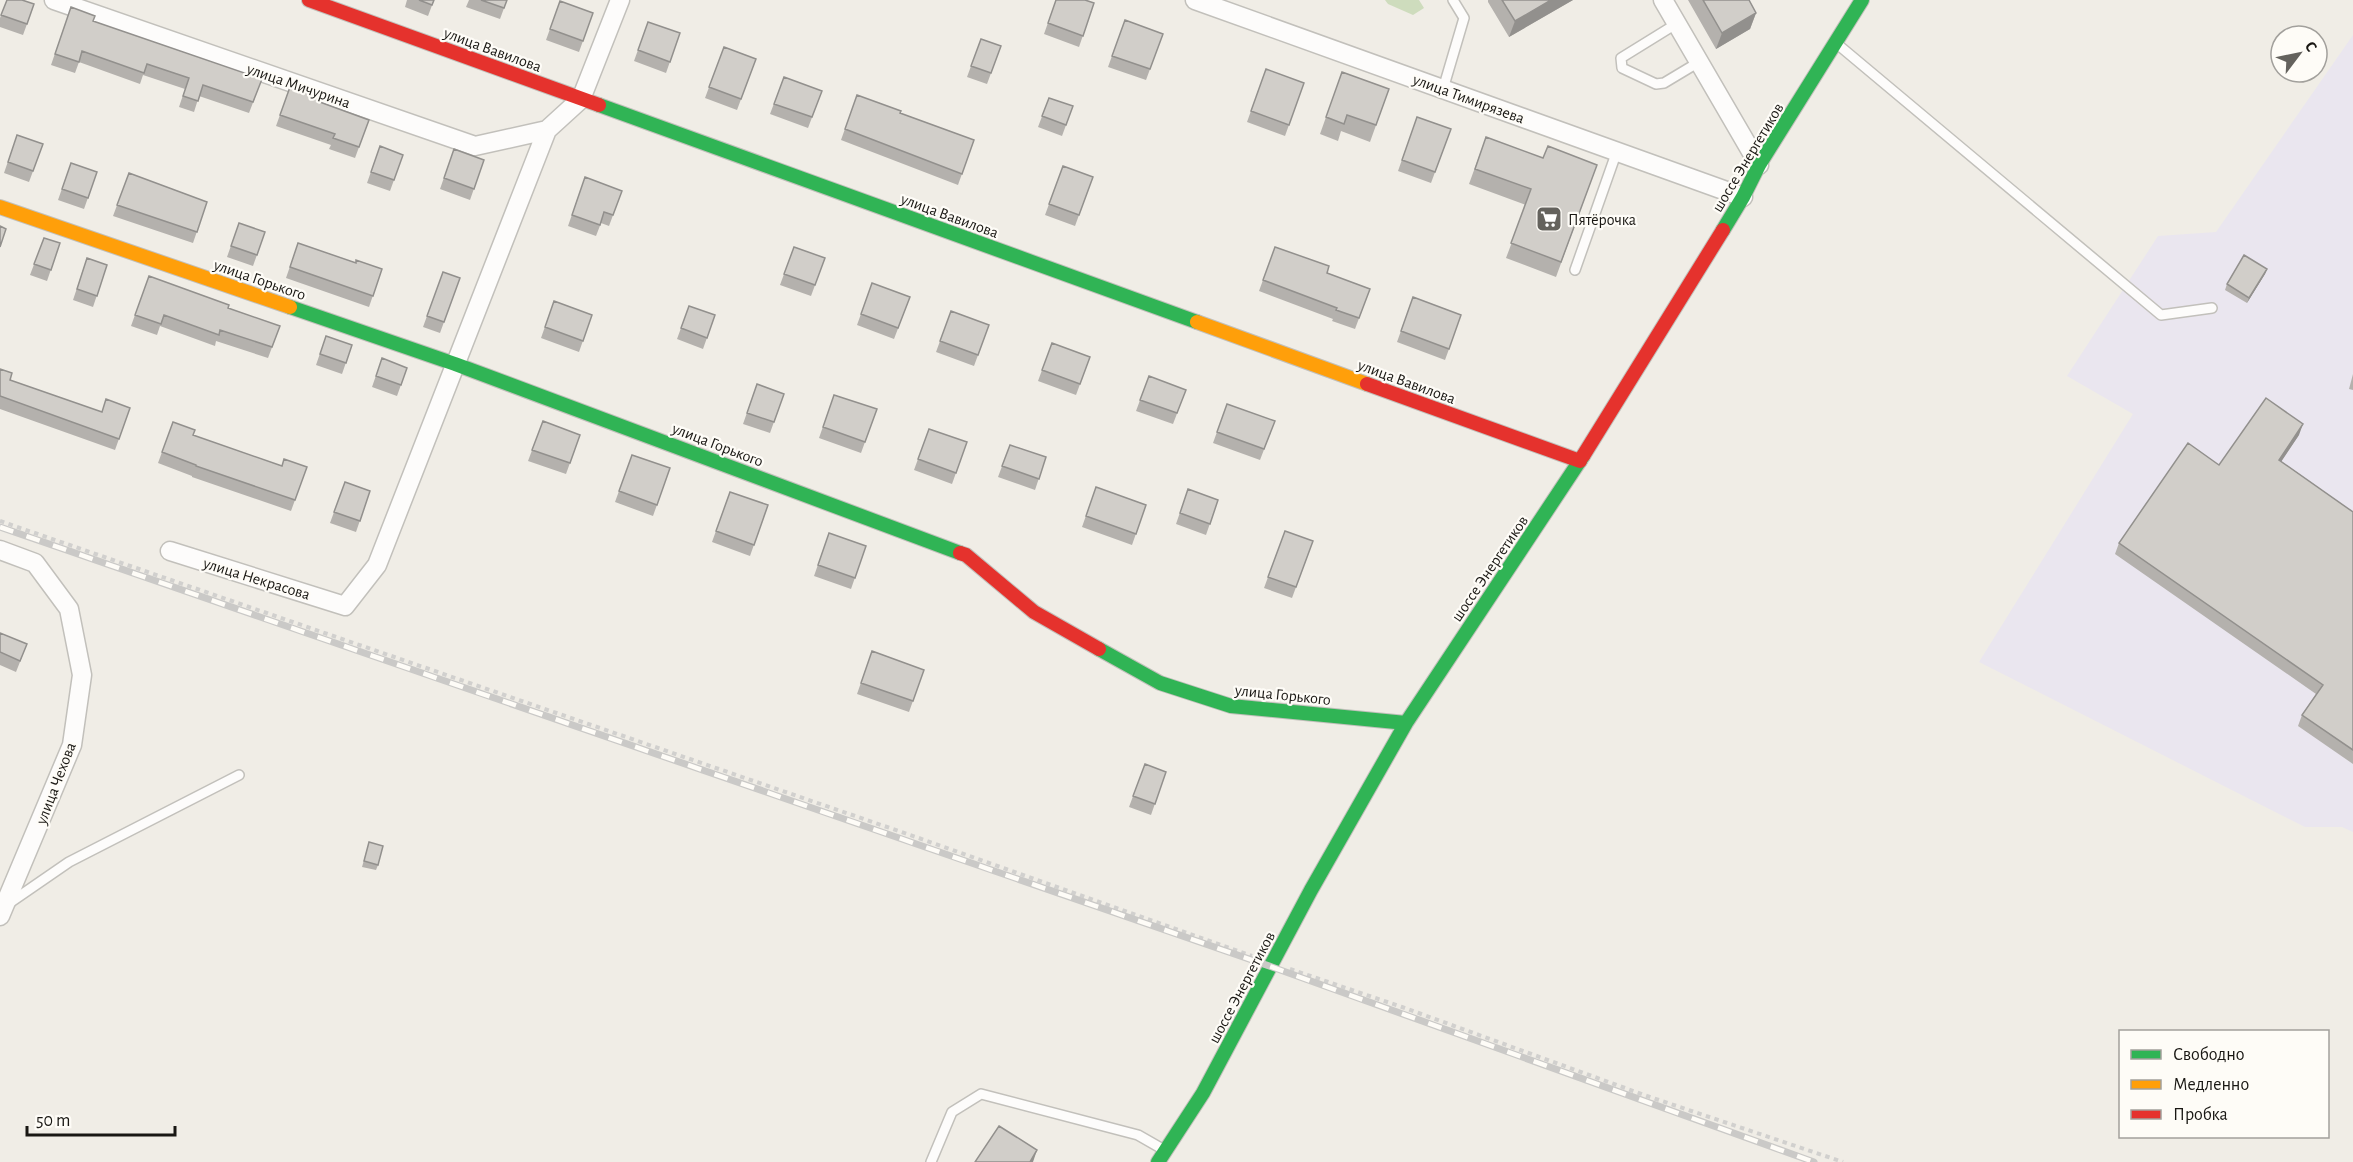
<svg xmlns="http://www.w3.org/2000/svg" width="2353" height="1162" font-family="'Alegreya Sans',sans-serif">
<rect width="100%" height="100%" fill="#f0ede6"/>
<!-- industrial -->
<path fill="#eae6ef" d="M2353,35V832L2342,827H2305L1979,662L2133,414L2067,376L2158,236L2216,232Z"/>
<!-- green -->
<path fill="#cedcbd" d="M1385,0H1419L1424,8L1413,15L1388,4Z"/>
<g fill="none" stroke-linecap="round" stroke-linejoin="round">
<!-- lane casing -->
<g stroke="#c2c0bb" stroke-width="12">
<path id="lane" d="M1676,24L1621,58L1622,68L1656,84L1664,83L1699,62
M1836,43L2161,315L2212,308
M1443,89L1464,18L1453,0
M1575,270L1617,151
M8,904L69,862L239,775
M931,1162L952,1112L981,1094L1138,1135L1166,1151"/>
</g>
<!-- street casing -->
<g stroke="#c2c0bb" stroke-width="21">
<path id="street" d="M54,0L475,146L547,130
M1195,0L1743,197
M1663,0L1759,165
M0,550L35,563L69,609L82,675L72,745L0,916
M170,551L345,606L377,565L547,130L581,99L620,0"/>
</g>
<!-- fast casing -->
<g stroke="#c2c0bb" stroke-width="16">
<path id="fast" d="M599,105L1197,322
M1723,230L1743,197L1759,165L1862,0
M290,307L455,364L960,553
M1099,649L1160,683L1231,706L1406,723
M1158,1162L1203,1093L1311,890L1406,723L1583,456"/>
</g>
<!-- slow casing -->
<g stroke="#c2c0bb" stroke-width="16">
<path id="slow" d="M0,207L290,307
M1197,322L1367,384"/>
</g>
<!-- jam casing -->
<g stroke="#c2c0bb" stroke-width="16">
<path id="jam" d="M309,0L599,105
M1367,384L1580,461
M1583,456L1723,230
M960,553L966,555L1034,612L1099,649"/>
</g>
<!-- path -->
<path stroke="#d1d0ce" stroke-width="4" stroke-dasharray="4.5 4.5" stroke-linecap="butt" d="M0,521L916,837L1252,956
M1290,969L1402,1007L1647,1096L1843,1162"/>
<!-- lane -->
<use href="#lane" stroke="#fdfcfb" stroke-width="9"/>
<!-- street -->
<use href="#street" stroke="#fdfcfb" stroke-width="18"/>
<!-- fast -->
<use href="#fast" stroke="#30b455" stroke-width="14"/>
<!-- slow -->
<use href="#slow" stroke="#ff9f0a" stroke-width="14"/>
<!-- jam -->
<use href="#jam" stroke="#e5322d" stroke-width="14"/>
<!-- rail casing -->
<g stroke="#cac9c7" stroke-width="7">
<path id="rail" d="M0,527L1272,967L1814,1162"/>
</g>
<!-- rail -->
<use href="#rail" stroke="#fefcf7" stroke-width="4.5" stroke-dasharray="14" stroke-linecap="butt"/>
</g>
<!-- wall -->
<path fill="#b4b1ad" d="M7,0L27,24L23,35L0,27V18Z
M407,0H434L428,16L405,7Z
M469,0H507L500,19L466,7Z
M1056,0L1094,3L1079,47L1044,34Z
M1488,0H1573L1509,37L1488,2Z
M1688,0H1749L1756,13L1750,29L1716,49Z
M560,1L593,13L579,52L546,40Z
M71,7L93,21L262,79L249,113L199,96L194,112L179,107L185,89L143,75L140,84L79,62L75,73L51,65Z
M1125,20L1163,34L1146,80L1108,67Z
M648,22L680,33L666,73L634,61Z
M981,39L1001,46L987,84L967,77Z
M724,47L756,59L737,110L705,98Z
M1266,69L1304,83L1285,136L1247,122Z
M1342,72L1389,89L1370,142L1341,131L1338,141L1320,134Z
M784,77L822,91L808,128L770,114Z
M290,87L317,101L369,120L355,158L329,149L331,145L276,126Z
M857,95L900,113L974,140L958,185L841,140Z
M1049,98L1073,106L1062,136L1038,127Z
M1417,117L1451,129L1431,183L1398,171Z
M17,135L43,144L29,182L4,173Z
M1486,137L1543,158L1597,165L1556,277L1506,258L1526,205L1469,184Z
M380,146L403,155L390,191L367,183Z
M454,149L484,160L470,200L440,189Z
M71,163L97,172L84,209L58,200Z
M1063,166L1093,177L1075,226L1045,215Z
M129,173L207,202L193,243L113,216Z
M585,177L622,191L609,226L601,223L596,236L568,226Z
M239,223L265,232L253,266L227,257Z
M44,238L60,243L47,281L30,275Z
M298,243L356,263L382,269L369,307L286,278Z
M794,247L825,258L811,296L780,285Z
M1275,247L1327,273L1370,289L1355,329L1332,321L1333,319L1259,291Z
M87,258L107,265L93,307L73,300Z
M2267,269L2265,274L2247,303L2225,290L2227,284Z
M443,272L460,278L440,333L423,327Z
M149,276L228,308L280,326L268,358L216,341L215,346L160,326L157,335L131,326Z
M872,283L910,297L894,339L857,325Z
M1413,297L1449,349L1445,360L1397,342Z
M554,301L592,315L579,352L541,338Z
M689,306L715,315L703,349L677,339Z
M951,311L989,325L974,366L936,352Z
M326,336L352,345L342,374L316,365Z
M1052,343L1090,357L1076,395L1038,381Z
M382,358L407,368L397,396L372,387Z
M0,369L10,380L102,412L130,408L115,450L0,409Z
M2353,374V390L2349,389Z
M1149,376L1186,390L1173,424L1136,411Z
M757,384L784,394L770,433L743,424Z
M834,395L877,409L861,453L819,438Z
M1227,404L1275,421L1260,460L1213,443Z
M543,421L580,435L566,474L528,461Z
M173,422L193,435L282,466L307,467L291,511L192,477V476L158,463Z
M929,429L967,442L952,484L914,470Z
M2299,435L2281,461L2353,512V764L2298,726L2302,715L2316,694L2115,554L2119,543L2219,465Z
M1010,445L1046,457L1035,490L998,477Z
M632,455L670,468L653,516L615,502Z
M345,482L370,491L356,532L330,523Z
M1096,487L1146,505L1132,545L1082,527Z
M1188,489L1218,500L1206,535L1176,524Z
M730,492L768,505L750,556L712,542Z
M1285,531L1313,541L1292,598L1264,588Z
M829,533L866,546L851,589L814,576Z
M0,633L27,644L16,672L0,665Z
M872,651L924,670L909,712L857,694Z
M1145,764L1166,772L1151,815L1129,807Z
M369,842L378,865L376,870L362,867Z"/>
<!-- shaded-wall -->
<path fill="#92908d" d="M1551,0H1573L1509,37L1515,21Z
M1756,13L1750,29L1716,49L1722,33Z
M2267,269L2265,274L2247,303L2249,298Z
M2303,424L2299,435L2275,471L2279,460Z
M1037,1150L1033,1162H1030Z"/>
<!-- building -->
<path fill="#d1cec9" stroke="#92908d" stroke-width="1.5" d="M7,0H22L34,4L27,24L1,15Z
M419,0H434L432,5Z
M481,0H507L504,8Z
M1056,0H1085L1094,3L1083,36L1048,23Z
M1502,0H1551L1515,21Z
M1703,0H1749L1756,13L1722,33Z
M560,1L593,13L583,41L550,29Z
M71,7L95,16L93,21L262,79L253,102L203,85L198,101L183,96L189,78L147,64L144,73L82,51L79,62L55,54Z
M1125,20L1163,34L1150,69L1112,56Z
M648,22L680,33L670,62L638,50Z
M981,39L1001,46L991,73L971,66Z
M724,47L756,59L741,99L709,87Z
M1266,69L1304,83L1289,125L1251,111Z
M1342,72L1389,89L1376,125L1347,115L1344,124L1326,117Z
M784,77L822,91L812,117L774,104Z
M290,87L318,97L317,101L369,120L359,147L333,138L335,134L280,115Z
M857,95L901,111L900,113L974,140L962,174L845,129Z
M1049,98L1073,106L1066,125L1042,116Z
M1417,117L1451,129L1435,172L1402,160Z
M17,135L43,144L33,171L8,162Z
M1486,137L1543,158L1548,146L1597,165L1561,262L1511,243L1531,189L1475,169Z
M380,146L403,155L394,180L371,172Z
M454,149L484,160L474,189L444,178Z
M71,163L97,172L88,198L62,189Z
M1063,166L1093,177L1079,215L1049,204Z
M129,173L207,202L197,232L117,205Z
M585,177L622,191L613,215L604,212L600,225L572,215Z
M239,223L265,232L257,255L231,246Z
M0,226L6,229L0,247Z
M44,238L60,243L51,270L34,264Z
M298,243L356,263V260L382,269L373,296L290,267Z
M794,247L825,258L815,285L784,274Z
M1275,247L1329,266L1327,273L1370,289L1359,318L1336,310L1337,308L1263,280Z
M2244,255L2267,269L2249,298L2227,284Z
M87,258L107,265L97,296L77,289Z
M443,272L460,278L444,322L427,316Z
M149,276L229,305L228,308L280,326L272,347L220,330L219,335L164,315L161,324L135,315Z
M872,283L910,297L898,328L861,314Z
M1413,297L1461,315L1449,349L1401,331Z
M554,301L592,315L583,341L545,327Z
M689,306L715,315L707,338L681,328Z
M951,311L989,325L978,355L940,341Z
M326,336L352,345L346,363L320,354Z
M1052,343L1090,357L1080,384L1042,370Z
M382,358L407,368L401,385L376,376Z
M0,369L12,373L10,380L102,412L106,399L130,408L119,439L0,396Z
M1149,376L1186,390L1177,413L1140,400Z
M757,384L784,394L774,422L747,413Z
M834,395L877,409L865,442L823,427Z
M2266,398L2303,424L2279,460L2353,512V750L2302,715L2323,685L2119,543L2188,443L2219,465Z
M1227,404L1275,421L1264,449L1217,432Z
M543,421L580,435L570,463L532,450Z
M173,422L195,430L193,435L282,466L284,459L307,467L295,500L196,466V465L162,452Z
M929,429L967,442L956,473L918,459Z
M1010,445L1046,457L1039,479L1002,466Z
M632,455L670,468L657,505L619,491Z
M345,482L370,491L360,521L334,512Z
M1096,487L1146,505L1136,534L1086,516Z
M1188,489L1218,500L1210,524L1180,513Z
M730,492L768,505L754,545L716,531Z
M1285,531L1313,541L1296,587L1268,577Z
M829,533L866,546L855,578L818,565Z
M0,633L27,644L20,661L0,652Z
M872,651L924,670L913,701L861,683Z
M1145,764L1166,772L1155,804L1133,796Z
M369,842L383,846L378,865L364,861Z
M999,1126L1037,1150L1030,1162H975Z"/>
<!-- icons -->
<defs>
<g id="supermarket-square" transform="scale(1.35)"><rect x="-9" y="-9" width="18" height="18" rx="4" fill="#64625d" stroke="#fefcf7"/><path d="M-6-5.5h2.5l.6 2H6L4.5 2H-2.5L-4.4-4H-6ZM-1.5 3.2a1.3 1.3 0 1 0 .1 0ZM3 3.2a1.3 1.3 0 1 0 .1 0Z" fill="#fff"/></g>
</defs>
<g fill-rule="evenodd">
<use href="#supermarket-square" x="1549" y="219"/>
</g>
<g text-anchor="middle" stroke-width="4.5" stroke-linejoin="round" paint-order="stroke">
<!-- street labels -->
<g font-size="16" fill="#191713" stroke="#fefcf7">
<text transform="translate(493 49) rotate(20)" y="6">улица Вавилова</text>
<text transform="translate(299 85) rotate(19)" y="6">улица Мичурина</text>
<text transform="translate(1469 98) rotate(20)" y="6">улица Тимирязева</text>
<text transform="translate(1747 157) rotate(-59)" y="6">шоссе Энергетиков</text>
<text transform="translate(950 215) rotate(20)" y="6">улица Вавилова</text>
<text transform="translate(260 279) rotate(19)" y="6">улица Горького</text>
<text transform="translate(1407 381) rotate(20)" y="6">улица Вавилова</text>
<text transform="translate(718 444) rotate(21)" y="6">улица Горького</text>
<text transform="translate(1489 568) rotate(-56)" y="6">шоссе Энергетиков</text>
<text transform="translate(257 578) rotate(17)" y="6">улица Некрасова</text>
<text transform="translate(1283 694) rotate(6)" y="6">улица Горького</text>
<text transform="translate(55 783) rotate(-69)" y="6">улица Чехова</text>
<text transform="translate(1241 987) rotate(-62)" y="6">шоссе Энергетиков</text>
</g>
<!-- poi labels -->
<g font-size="16" fill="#191713" stroke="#fefcf7" text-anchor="start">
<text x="1568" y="225">Пятёрочка</text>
</g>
</g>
<!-- legend -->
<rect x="2119" y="1030" width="210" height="108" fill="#fefcf7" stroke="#a2a09c" stroke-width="1.5"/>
<rect x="2131" y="1050" width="30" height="9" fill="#30b455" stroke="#a2a09c" stroke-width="1.5"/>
<text x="2173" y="1060" font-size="18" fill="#191713">Свободно</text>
<rect x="2131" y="1080" width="30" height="9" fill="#ff9f0a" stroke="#a2a09c" stroke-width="1.5"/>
<text x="2173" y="1090" font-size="18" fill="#191713">Медленно</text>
<rect x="2131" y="1110" width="30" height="9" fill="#e5322d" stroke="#a2a09c" stroke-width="1.5"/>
<text x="2173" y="1120" font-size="18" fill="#191713">Пробка</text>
<!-- north arrow -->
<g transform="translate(2299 54) rotate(58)"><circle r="28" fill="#fefcf7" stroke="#a2a09c" stroke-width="1.5"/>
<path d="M0-4.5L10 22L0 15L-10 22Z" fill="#64625d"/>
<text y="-9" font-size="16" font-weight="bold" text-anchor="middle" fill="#191713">С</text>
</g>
<!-- scale -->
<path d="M27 1126v9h148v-9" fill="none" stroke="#191713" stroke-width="3"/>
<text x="36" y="1126" font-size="18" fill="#191713" stroke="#fefcf7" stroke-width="4.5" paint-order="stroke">50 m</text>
</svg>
